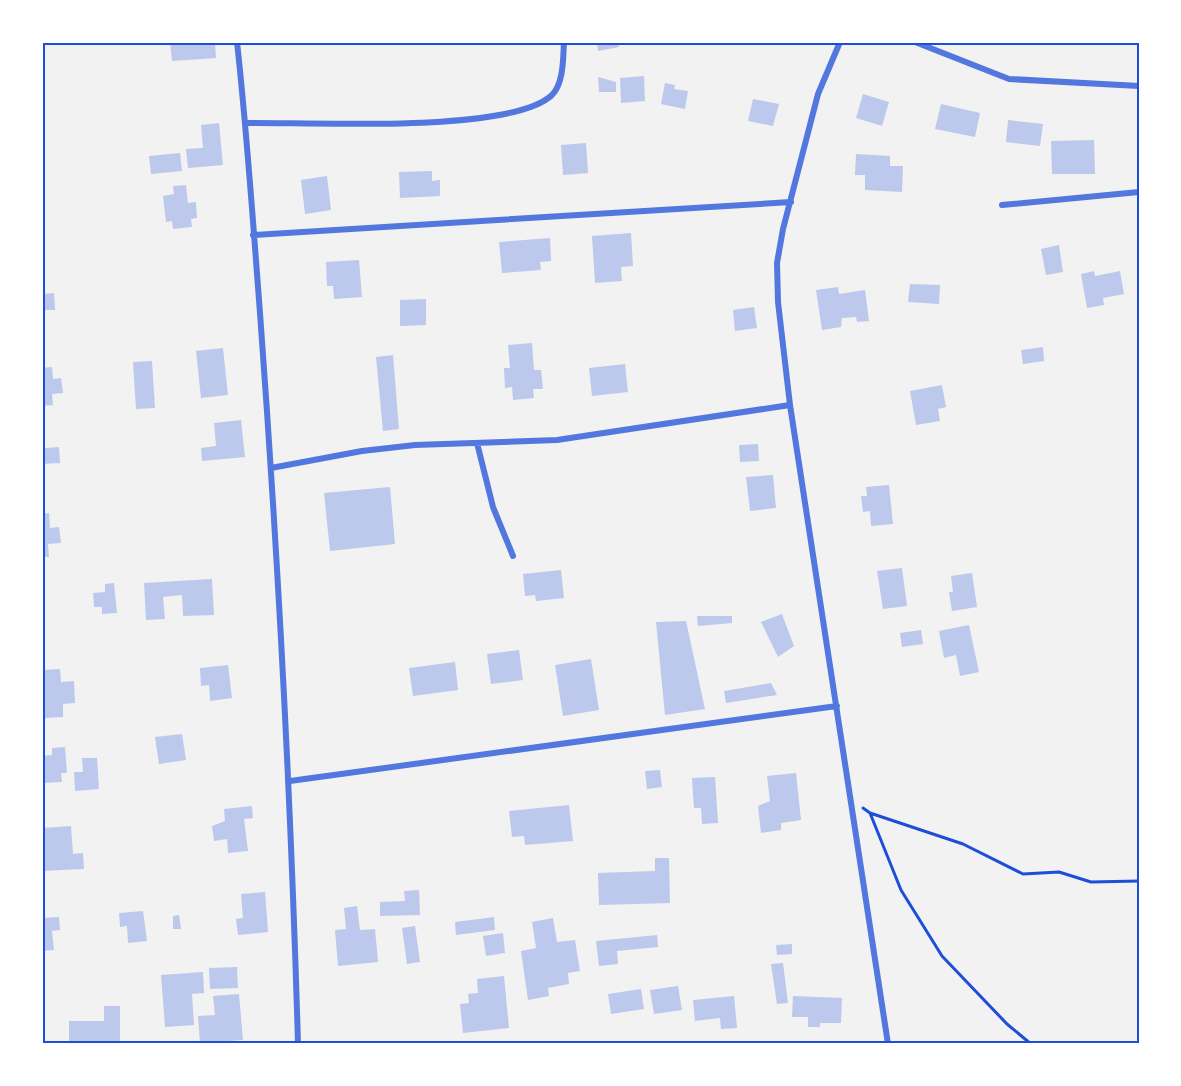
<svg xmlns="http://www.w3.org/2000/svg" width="1181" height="1086" font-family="Signika,sans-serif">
<rect width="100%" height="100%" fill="#f2f2f2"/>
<!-- building -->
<path fill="#bdc9ec" d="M170,42H215L216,58L172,61Z
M597,42H618L619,47L598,51Z
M644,76L645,101L621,103L620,78Z
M598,77L616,82V92H599Z
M665,83L675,85L674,89L688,91L685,109L661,104Z
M863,94L889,102L882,126L856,118Z
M753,99L779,104L773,126L748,121Z
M941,104L980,113L975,137L935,129Z
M1008,120L1043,124L1040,146L1006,142Z
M219,123L223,165L188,168L186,149L203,148L201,125Z
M1094,140L1095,174H1052L1051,141Z
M586,143L588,173L563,175L561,145Z
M180,153L182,171L151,174L149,156Z
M856,154L890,156V166H903L902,192L865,190V175H855Z
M432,171V181L440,180V196L400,198L399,172Z
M327,176L331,210L305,214L301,180Z
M186,185L188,203L196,202L197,218L191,219L192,227L173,229L172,221L166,222L163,196L174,194L173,186Z
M631,233L633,266L621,267L622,281L595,283L592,236Z
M550,238L551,261L540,262L541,270L502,273L499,242Z
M1059,245L1063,272L1046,275L1041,249Z
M359,260L362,297L334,299L333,286H327L326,262Z
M1094,271L1095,276L1120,271L1124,294L1103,298L1104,305L1087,308L1081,274Z
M910,284L940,285L939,304L908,302Z
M838,287L839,294L865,290L869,321L857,322L856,317L842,318L841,327L822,330L816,290Z
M54,293L55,310H42V294Z
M426,299V325L400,326V300Z
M754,307L757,328L735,331L733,310Z
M532,343L534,370H541L543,389H533L534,398L513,400L512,387L505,388L504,368H510L508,345Z
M1043,347L1044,361L1023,364L1021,350Z
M223,348L228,395L201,398L196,351Z
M393,355L399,429L383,431L376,357Z
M152,361L155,408L136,409L133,362Z
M625,364L628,392L592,396L589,368Z
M52,367L53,379L61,378L63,393L52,394L53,405L42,406V368Z
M942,385L946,407L938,409L940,421L916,425L910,391Z
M241,420L245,457L202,461L201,448L216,446L214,423Z
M42,436H45V448L59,447L60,463L42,464Z
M758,444L759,461L740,462L739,445Z
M773,475L776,508L750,511L746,477Z
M889,485L893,524L871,526L870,511L863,512L861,496H867L866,487Z
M390,487L395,544L330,551L324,493Z
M49,513L50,528L59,527L61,543L48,544L49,557H42V514Z
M902,568L907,606L883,609L877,571Z
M561,570L564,598L536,601L535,595L525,596L523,574Z
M972,573L977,607L952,611L949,592H953L951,576Z
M212,579L214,615L183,616L182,595L163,597L165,619L146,620L144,583Z
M114,583L117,613L102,614V607H94L93,593L105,592V584Z
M782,614L794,646L778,657L761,622Z
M697,616H732V623L698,626Z
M686,621L705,709L665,715L656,622Z
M969,625L979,672L960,676L956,655L944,658L939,631Z
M921,630L923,644L902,647L900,633Z
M519,650L523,680L491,684L487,654Z
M591,659L599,710L563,716L555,665Z
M455,662L458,690L413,696L409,668Z
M228,665L232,698L210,701L209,685L201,686L200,668Z
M60,669L61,682L74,681L75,703L63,704V717L45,718L43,670Z
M771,683L777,695L726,703L724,691Z
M182,734L186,760L159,764L155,737Z
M65,747L67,773H61L62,782L44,783L42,756L52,755V748Z
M82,758H97L99,789L75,791L74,772H83Z
M660,770L662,787L647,789L645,771Z
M796,773L801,820L781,823V830L761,833L758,806L770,801L767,776Z
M715,777L718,823L702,824L701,808H694L692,778Z
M569,805L573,841L525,845L524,836L512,837L509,811Z
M252,806L253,818L244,819L248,851L228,853L227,839L214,841L212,826L225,821L224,809Z
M71,826L73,854L83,853L84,869L42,871V828Z
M655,858H669L670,903L599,905L598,873L655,871Z
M419,890L420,915L380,916V902L405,901L404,891Z
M265,892L268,932L238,935L236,919L243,918L241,894Z
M357,906L360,930L375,929L378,962L338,966L335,930L346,929L344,908Z
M143,911L147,941L128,943L127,926L120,927L119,913Z
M179,915L181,929H173V916Z
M59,917L60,930L52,931L54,950L42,951V918Z
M494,917L495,930L456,935L455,922Z
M553,918L557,942L575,940L580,971L568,973L569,984L548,988L549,996L528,1000L521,951L536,948L532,922Z
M415,926L420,962L407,964L402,928Z
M503,933L505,953L486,956L483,936Z
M657,935L658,947L617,951L618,964L599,966L596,941Z
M792,944V954L777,955L776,945Z
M783,963L788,1003L777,1004L771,964Z
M237,967L238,988L210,989L209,968Z
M203,972L204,993L192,994L194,1025L165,1027L161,975Z
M504,976L509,1028L463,1033L460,1004L469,1003L468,994L478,993L477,979Z
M678,986L682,1010L654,1014L650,990Z
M641,989L644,1009L611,1014L608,994Z
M239,994L243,1040L200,1043L198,1016L215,1015L213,996Z
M734,996L737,1028L721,1029L720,1018L695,1021L693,1000Z
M793,996L842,998L841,1023H820V1027H808V1017H792Z
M104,1006H120V1042L69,1044V1021H104Z"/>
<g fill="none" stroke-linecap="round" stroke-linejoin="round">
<!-- path -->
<path stroke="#1d4ed8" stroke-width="3" d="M863,808L870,813L901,890L942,956L1007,1024L1031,1044
M870,813L963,844L1023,874L1059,872L1091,882L1139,881"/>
<!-- minor -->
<path stroke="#5277de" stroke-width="6" d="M237,42C247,132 253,223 260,313C278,557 291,800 298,1044
M840,42L818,94L783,229L777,263L778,302L790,405L888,1044
M915,42L1009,79L1139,86
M246,123C308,122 511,134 552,95C564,83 563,57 564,42
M1002,205L1139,192
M253,235L791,202
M477,443L493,507L513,556
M271,468L362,451L415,445L557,440L790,405
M290,781L837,706"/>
</g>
<!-- border -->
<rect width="1181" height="1086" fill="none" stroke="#ffffff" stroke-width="87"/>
<rect x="44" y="44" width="1094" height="998" fill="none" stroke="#1d4ed8" stroke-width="2"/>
</svg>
